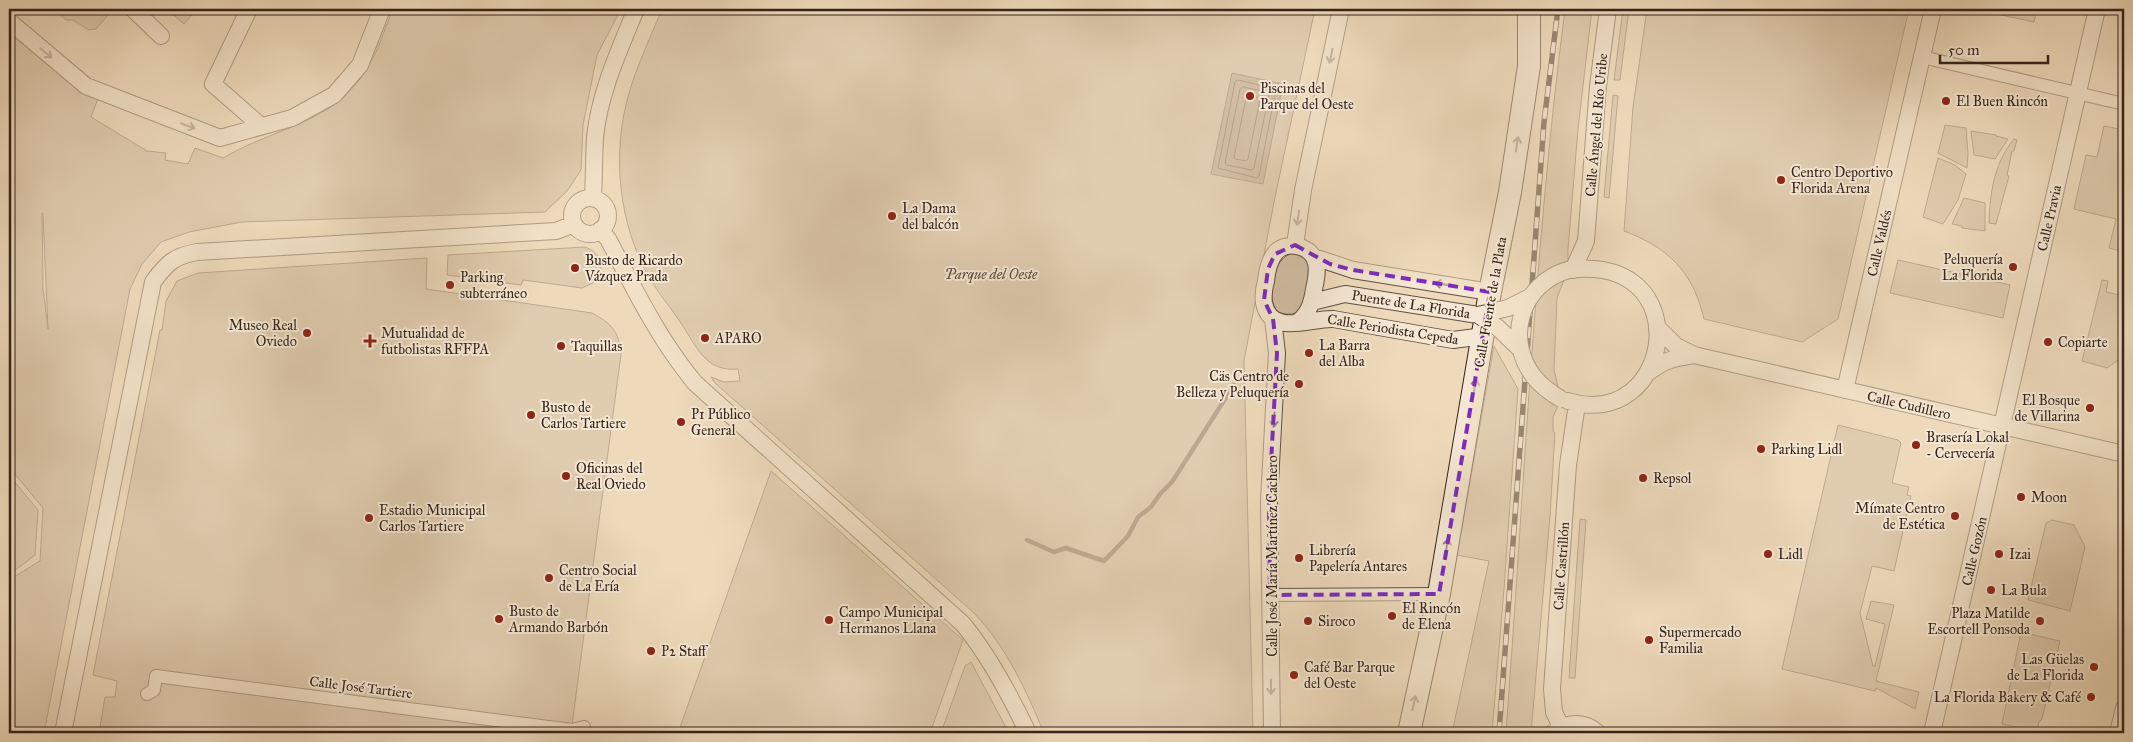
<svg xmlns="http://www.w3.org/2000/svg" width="2133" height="742" font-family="'IM FELL Great Primer',serif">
<rect width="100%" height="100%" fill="#eedabb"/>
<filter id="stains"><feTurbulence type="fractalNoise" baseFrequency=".004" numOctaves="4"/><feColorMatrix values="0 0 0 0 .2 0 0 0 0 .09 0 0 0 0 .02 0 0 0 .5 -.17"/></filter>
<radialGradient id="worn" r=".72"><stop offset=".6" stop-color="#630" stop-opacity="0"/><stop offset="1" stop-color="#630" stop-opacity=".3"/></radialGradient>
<!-- green -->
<path fill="#cfbba0" stroke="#826f5d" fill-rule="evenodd" d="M56,9H113L96,29L89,30L73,20H66L60,15Z
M167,9H197L184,24Z
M392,9H621L597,55L583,125L581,170L567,191L545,212L242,222L189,232L161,242L142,264L130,289L44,733H9V580L40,561L43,508L9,467V27L99,96L91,117L147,151L166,153L165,160L188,164L195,148L223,158C289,120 345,125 379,45C383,33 389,21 392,9ZM42,213H43L48,329L43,288Z
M662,9H1315L1274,202L1244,361L1253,733H1044C1026,690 1007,648 974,613L715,383L711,377L724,382L740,381L738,369C705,372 697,347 681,323C671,308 659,294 650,279C618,224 611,151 630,90C638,63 651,36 662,9Z
M1565,9H1592L1578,129L1568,249V270L1557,298L1554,370L1561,399L1553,417V431L1555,433L1550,516L1531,733H1506C1524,492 1534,249 1565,9Z
M1623,9H1629L1620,80H1614Z
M1647,9H1909L1838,319L1802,342L1704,319C1693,272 1669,248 1624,231L1633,107Z
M1993,9H2037L2034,22L1992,13Z
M1613,95L1618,96L1609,198L1604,197Z
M1945,125L1966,128L1968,154L1967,168L1938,153Z
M2104,126L2124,130V252L2109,248L2116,219L2074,209L2086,155L2097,157Z
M1971,131L1996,135V136L2008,139L1995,159L1974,155Z
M2014,139L2017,140L2014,151H2012L2007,175L2009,176L1996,224L1989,223C1990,193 1994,163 2014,139Z
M1938,158L1955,165L1966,174L1958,200L1943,224L1923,217Z
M1964,198L1985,203V231L1962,228V226L1952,224Z
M585,247C596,251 601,258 601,270L595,282L582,288L523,280L521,285L447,275L448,255Z
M1295,253C1301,255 1307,258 1310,265C1311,269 1309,276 1308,281C1306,301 1303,321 1278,312C1265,298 1272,255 1295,253Z
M427,258L426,289L592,313C612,324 619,331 621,354L571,733H99L105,697H115L117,681L93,675L160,330H162L166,301L177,281L198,273Z
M1898,260L2010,285L2003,318L1890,293Z
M2102,280L2108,281L2106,292L2124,296V356L2107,368L2082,361Z
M1494,346L1518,389L1504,589L1492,733H1452L1489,561L1457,555Z
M1838,425L1898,440L1901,443L1892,483L1909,487L1907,495L1911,496L1894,571L1872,566L1860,613L1873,666H1875L1885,624L1866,619L1871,601L1894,605L1876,681L1919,692L1915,709L1876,688L1875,691L1782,669Z
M771,471L963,640L930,733H678Z
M9,475L38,510L35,555L9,575Z
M1580,519L1586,520L1575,678H1569Z
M2052,520L2074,525L2085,547L2070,611L2028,600L2046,523Z
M2021,632L2060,641L2042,719L2039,722L2037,732L2002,724Z
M971,662L1009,733H941L965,666Z"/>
<!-- water -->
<path fill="#af9c84" stroke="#7e6c5a" d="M1232,73L1283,84L1263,184L1211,174Z"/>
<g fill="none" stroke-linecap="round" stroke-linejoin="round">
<!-- shore -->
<path stroke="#72604f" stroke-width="1" d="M1238,80L1276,89L1259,176L1257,178L1218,168L1235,82Z
M1243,87L1267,92L1269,94L1254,168L1252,170L1227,165L1225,163L1240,89Z
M1248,96L1259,98L1260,100L1248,159L1246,161L1235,159L1234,157L1246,98Z"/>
<!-- stream -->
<path stroke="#7e6c5a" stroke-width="4.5" d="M1027,540L1054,552L1066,548L1104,561L1128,536L1138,517L1151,507L1160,494L1172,482L1234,385"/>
<!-- pedestrian casing -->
<g stroke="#635142" stroke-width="14">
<path id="pedestrian" d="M1922,57L2124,104
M1270,595L1439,594
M147,694L154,690L156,676L572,730L584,727"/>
</g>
<!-- minor casing -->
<g stroke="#635142" stroke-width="18">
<path id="minor" d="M133,9L161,36
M249,9L213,84L261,126
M9,21L86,86L220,138L292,118L334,95L360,65L382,9
M593,198C594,178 594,157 595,137C600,91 619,51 636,9
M572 216a18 18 0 1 1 36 0a18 18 0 1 1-36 0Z
M600,230L608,239C634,288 659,340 695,383L963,624C990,657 1010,695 1028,733
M1295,245L1303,190L1341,9
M1314,257L1353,270L1490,292
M1573,270L1586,241L1598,86L1608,9
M1312,302L1345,294L1478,315
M1298,322C1309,313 1312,303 1314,289C1316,281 1318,272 1316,263C1312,246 1288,240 1276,252C1269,260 1267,271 1266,281C1264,288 1263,296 1264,303C1271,337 1310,318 1333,319L1453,340L1476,337L1485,330
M1658,328L1676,346L1694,355L2124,454
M1649,372C1665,360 1674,358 1694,355
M1845,390L1933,9
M1568,401C1674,433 1700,252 1568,270
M1561,727L1554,712L1552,689L1568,465L1577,404
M63,733L153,282C167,263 174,256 197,252L556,231L574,224
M1272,733L1269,501L1277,353L1273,319
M1553,733C1567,722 1584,720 1598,733
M1932,733L2097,9
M2118,733L2124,708"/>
</g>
<!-- secondary casing -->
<g stroke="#35231a" stroke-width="24">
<path id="secondary" d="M1409,733L1439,594L1490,292L1510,192L1529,66V9"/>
</g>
<!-- pedestrian -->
<use href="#pedestrian" stroke="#f4e7d3" stroke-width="12"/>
<!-- minor -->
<use href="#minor" stroke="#f4e7d3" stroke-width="16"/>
<!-- secondary -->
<use href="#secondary" stroke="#f4e7d3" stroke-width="22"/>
<!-- rail casing -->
<g stroke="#35231a" stroke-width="5.5">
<path id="rail" d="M1499,733L1544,122L1558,9"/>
</g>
<!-- rail -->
<use href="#rail" stroke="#f4e7d3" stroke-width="4" stroke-dasharray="11" stroke-linecap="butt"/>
<!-- minor-bridge casing -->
<g stroke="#635142" stroke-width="18" stroke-linecap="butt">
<path id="minor-bridge" d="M1478,315L1497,327L1521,350
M1478,315L1508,308L1530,297
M1561,399C1551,393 1541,386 1534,377C1504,338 1521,284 1568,270"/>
</g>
<!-- minor-bridge -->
<use href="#minor-bridge" stroke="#f4e7d3" stroke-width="16"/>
</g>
<!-- one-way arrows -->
<defs><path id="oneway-shaft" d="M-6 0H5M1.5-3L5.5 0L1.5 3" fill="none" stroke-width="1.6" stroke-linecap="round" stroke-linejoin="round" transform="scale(1.25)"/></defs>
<g stroke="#948576">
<use href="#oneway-shaft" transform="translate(46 53) rotate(40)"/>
<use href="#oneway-shaft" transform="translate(1331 56) rotate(102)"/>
<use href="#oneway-shaft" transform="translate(188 126) rotate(20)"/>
<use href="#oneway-shaft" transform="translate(1517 144) rotate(-81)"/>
<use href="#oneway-shaft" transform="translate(1298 218) rotate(98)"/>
<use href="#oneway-shaft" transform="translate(1442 284) rotate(-171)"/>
<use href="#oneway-shaft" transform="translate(1475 386) rotate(-80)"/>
<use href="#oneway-shaft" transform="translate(1274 420) rotate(94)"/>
<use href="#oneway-shaft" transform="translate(1447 546) rotate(-80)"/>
<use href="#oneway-shaft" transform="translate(1271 687) rotate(89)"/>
<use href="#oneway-shaft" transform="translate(1414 703) rotate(-77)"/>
</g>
<!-- marked area -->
<path d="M0 0H2133V742H0ZM1295,245L1330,264L1353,270L1490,292L1439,594L1270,595L1269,501L1277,353L1273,319L1264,300L1268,269L1275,254Z" fill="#eedabb" fill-opacity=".55" fill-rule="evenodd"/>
<path fill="none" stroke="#7b2cbf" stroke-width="4" stroke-dasharray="10 6" stroke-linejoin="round" d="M1295,245L1330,264L1353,270L1490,292L1439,594L1270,595L1269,501L1277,353L1273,319L1264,300L1268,269L1275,254Z"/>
<!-- markers -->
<g fill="#8f2418" stroke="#f4e7d3" stroke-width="2">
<circle cx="1250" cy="96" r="5"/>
<circle cx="1946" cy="101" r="5"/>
<circle cx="1781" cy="180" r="5"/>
<circle cx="892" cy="216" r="5"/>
<circle cx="2013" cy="267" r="5"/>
<circle cx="575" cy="268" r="5"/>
<circle cx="450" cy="285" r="5"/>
<circle cx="307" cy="333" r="5"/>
<circle cx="705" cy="338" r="5"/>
<path d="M367.5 333.5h5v5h5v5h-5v5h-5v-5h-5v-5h5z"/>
<circle cx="2048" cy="342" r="5"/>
<circle cx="561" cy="346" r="5"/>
<circle cx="1309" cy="353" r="5"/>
<circle cx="1299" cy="384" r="5"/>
<circle cx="2090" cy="408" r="5"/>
<circle cx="531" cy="415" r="5"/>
<circle cx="681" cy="422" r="5"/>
<circle cx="1916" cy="445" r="5"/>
<circle cx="1761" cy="449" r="5"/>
<circle cx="566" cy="476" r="5"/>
<circle cx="1643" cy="478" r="5"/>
<circle cx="2021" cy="497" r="5"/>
<circle cx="1955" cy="516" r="5"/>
<circle cx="369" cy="518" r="5"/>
<circle cx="1768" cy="554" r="5"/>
<circle cx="1999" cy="554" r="5"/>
<circle cx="1299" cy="558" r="5"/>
<circle cx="549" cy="578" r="5"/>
<circle cx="1991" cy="590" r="5"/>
<circle cx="1392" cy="616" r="5"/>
<circle cx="499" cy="619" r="5"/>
<circle cx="829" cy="620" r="5"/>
<circle cx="1308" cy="621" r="5"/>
<circle cx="2040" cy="621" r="5"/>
<circle cx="1649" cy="640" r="5"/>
<circle cx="651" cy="651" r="5"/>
<circle cx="2094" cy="667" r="5"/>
<circle cx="1294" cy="675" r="5"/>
<circle cx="2091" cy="697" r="5"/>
</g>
<g text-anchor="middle" stroke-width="4" stroke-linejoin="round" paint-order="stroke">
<!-- poi labels -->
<g font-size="14" fill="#35231a" stroke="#f4e7d3" text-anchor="start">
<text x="1260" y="93">Piscinas del<tspan x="1260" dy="16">Parque del Oeste</tspan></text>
<text x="1956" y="106">El Buen Rincón</text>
<text x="1791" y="177">Centro Deportivo<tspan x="1791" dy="16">Florida Arena</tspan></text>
<text x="902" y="213">La Dama<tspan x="902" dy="16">del balcón</tspan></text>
<text x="2003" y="264" text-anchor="end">Peluquería<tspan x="2003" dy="16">La Florida</tspan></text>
<text x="585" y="265">Busto de Ricardo<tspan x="585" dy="16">Vázquez Prada</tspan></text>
<text x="460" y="282">Parking<tspan x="460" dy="16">subterráneo</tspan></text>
<text x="297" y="330" text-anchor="end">Museo Real<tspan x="297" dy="16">Oviedo</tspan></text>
<text x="381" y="338">Mutualidad de<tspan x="381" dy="16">futbolistas RFFPA</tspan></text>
<text x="715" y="343">APARO</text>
<text x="2058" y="347">Copiarte</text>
<text x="1319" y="350">La Barra<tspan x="1319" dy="16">del Alba</tspan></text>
<text x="571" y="351">Taquillas</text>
<text x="1289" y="381" text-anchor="end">Cäs Centro de<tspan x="1289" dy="16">Belleza y Peluquería</tspan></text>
<text x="2080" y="405" text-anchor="end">El Bosque<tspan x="2080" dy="16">de Villarina</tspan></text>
<text x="541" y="412">Busto de<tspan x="541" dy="16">Carlos Tartiere</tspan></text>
<text x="691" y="419">P1 Público<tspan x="691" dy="16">General</tspan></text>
<text x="1926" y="442">Brasería Lokal<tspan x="1926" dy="16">- Cervecería</tspan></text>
<text x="1771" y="454">Parking Lidl</text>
<text x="576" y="473">Oficinas del<tspan x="576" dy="16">Real Oviedo</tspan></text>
<text x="1653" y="483">Repsol</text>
<text x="2031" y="502">Moon</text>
<text x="1945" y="513" text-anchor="end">Mímate Centro<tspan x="1945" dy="16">de Estética</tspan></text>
<text x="379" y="515">Estadio Municipal<tspan x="379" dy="16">Carlos Tartiere</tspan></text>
<text x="1309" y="555">Librería<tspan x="1309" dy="16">Papelería Antares</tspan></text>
<text x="1778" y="559">Lidl</text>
<text x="2009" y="559">Izai</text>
<text x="559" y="575">Centro Social<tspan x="559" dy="16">de La Ería</tspan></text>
<text x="2001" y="595">La Bula</text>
<text x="1402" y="613">El Rincón<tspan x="1402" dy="16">de Elena</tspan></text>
<text x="509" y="616">Busto de<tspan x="509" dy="16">Armando Barbón</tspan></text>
<text x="839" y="617">Campo Municipal<tspan x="839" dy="16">Hermanos Llana</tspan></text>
<text x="2030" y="618" text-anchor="end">Plaza Matilde<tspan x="2030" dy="16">Escortell Ponsoda</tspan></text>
<text x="1318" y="626">Siroco</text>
<text x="1659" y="637">Supermercado<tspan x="1659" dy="16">Familia</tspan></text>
<text x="661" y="656">P2 Staff</text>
<text x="2084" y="664" text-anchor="end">Las Güelas<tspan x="2084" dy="16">de La Florida</tspan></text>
<text x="1304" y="672">Café Bar Parque<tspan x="1304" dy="16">del Oeste</tspan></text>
<text x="2081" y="702" text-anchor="end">La Florida Bakery &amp; Café</text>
</g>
<!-- street labels -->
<g font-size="14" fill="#35231a" stroke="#f4e7d3">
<text transform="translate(1596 125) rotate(-85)" y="5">Calle Ángel del Río Uribe</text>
<text transform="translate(2049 218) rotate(-77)" y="5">Calle Pravia</text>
<text transform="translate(1879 243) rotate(-77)" y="5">Calle Valdés</text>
<text transform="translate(1490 302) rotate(-80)" y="5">Calle Fuente de la Plata</text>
<text transform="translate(1411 304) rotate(9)" y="5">Puente de La Florida</text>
<text transform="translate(1393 329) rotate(9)" y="5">Calle Periodista Cepeda</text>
<text transform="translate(1909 405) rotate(13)" y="5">Calle Cudillero</text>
<text transform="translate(1974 551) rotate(-77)" y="5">Calle Gozón</text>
<text transform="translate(1272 556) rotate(-90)" y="5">Calle José María Martínez Cachero</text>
<text transform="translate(1561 566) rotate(-86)" y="5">Calle Castrillón</text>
<text transform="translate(361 687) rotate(7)" y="5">Calle José Tartiere</text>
</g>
<!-- park labels -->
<g font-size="14" font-style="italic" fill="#5c493c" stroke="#f4e7d3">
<text x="991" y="279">Parque del Oeste</text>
</g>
</g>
<!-- margin -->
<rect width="2133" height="742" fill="none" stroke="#eedabb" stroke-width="30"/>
<rect x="10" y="10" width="2113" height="722" fill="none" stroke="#35231a" stroke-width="2.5"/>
<rect x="15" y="15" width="2103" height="712" fill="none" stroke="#35231a"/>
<!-- scale -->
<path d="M1940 55v8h108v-8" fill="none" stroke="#35231a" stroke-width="2.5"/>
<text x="1948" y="55" font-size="15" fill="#35231a" stroke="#f4e7d3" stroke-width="4" paint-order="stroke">50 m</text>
<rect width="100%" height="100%" filter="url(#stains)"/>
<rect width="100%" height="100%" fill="url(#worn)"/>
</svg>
